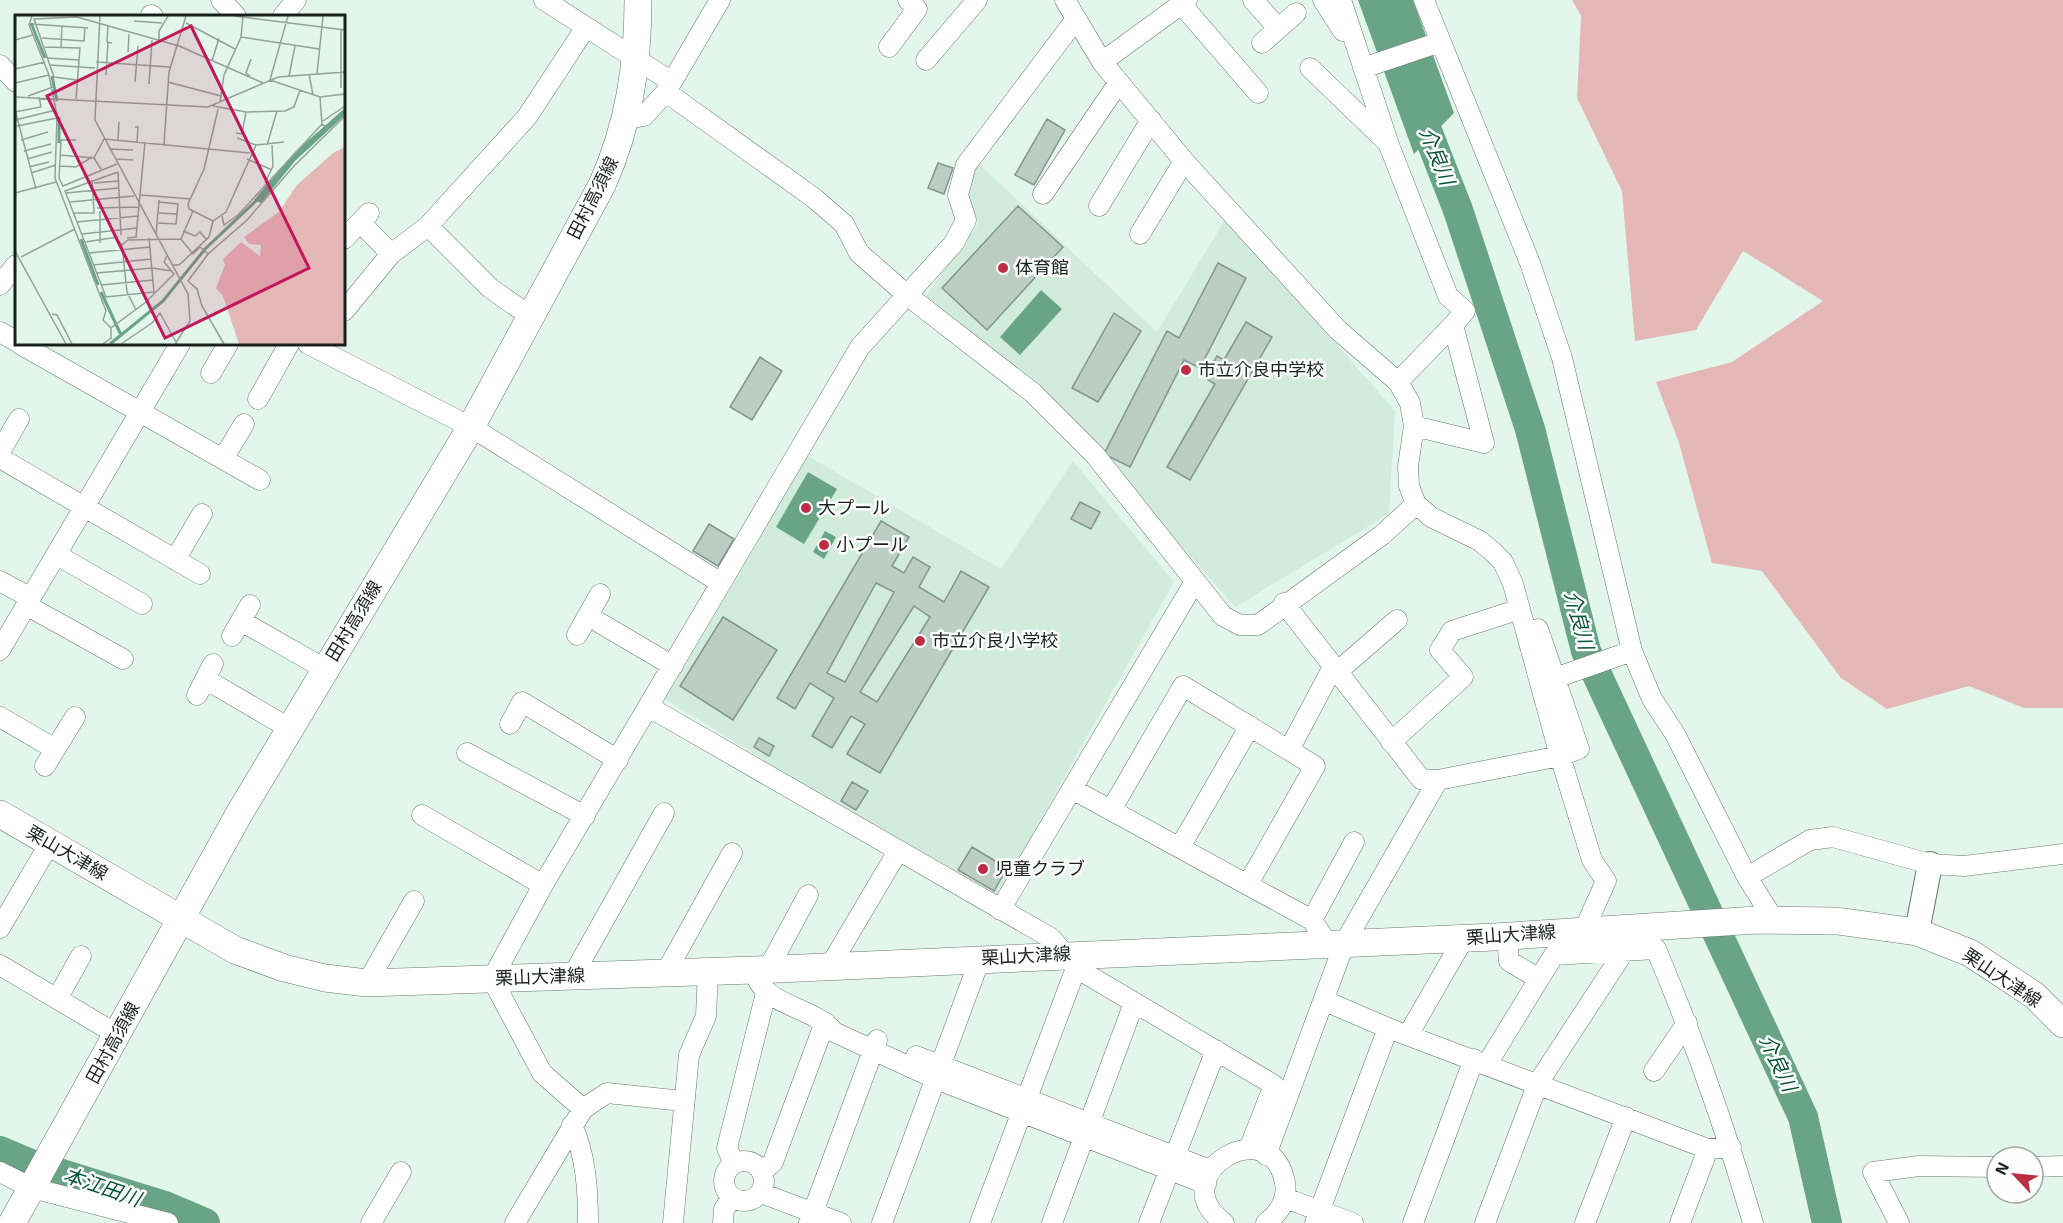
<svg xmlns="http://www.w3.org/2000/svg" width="2063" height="1223" font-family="'Exo 2','Noto Sans JP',sans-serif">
<rect width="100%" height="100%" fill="#e3f6ec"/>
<!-- built -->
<path fill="#d1ecdd" d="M978,163L1157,332L1226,218L1395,411L1389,514L1235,607L1060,407L923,300L979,222L961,191Z
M808,456L1001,569L1073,461L1174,582L994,902L665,699Z"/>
<!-- green -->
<path fill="#e5b8b8" d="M1572,0H2063V708H2024L1969,686L1887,709L1841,678L1762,571L1712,563L1679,443L1656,382L1732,362L1823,301L1743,251L1696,330L1635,341L1622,191L1577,98L1581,16Z"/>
<!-- water -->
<path fill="#69a487" d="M1358,0H1413L1454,113L1414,154Z
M1041,290L1062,309L1020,355L1000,337Z
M808,472L837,489L804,544L776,527Z
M825,531L836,537L824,559L813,552Z"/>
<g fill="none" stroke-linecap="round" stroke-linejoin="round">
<!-- river -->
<path stroke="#69a487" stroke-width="30" d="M1415,100L1458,210L1530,429L1586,651L1803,1117L1827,1223
M0,1151L33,1165L165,1206L205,1223"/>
</g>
<!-- building -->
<path fill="#bccec4" stroke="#83948b" stroke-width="1.5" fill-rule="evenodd" d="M1047,119L1065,130L1034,185L1015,175Z
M938,163L953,168L944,194L928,188Z
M1018,206L1063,247L987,330L942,288Z
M1218,263L1246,278L1200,368L1184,360L1130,467L1104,454L1167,331L1179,338Z
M1114,313L1141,331L1098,402L1072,388Z
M1246,322L1272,337L1190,480L1167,467L1215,384L1205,378L1217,356L1224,360Z
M760,357L782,371L752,420L730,407Z
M1080,502L1100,512L1091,529L1071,519Z
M881,521L909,537L892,566L904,573L913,557L930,567L919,587L944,602L961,571L989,587L880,773L847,754L865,724L851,716L832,748L812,736L834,698L810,683L795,709L777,698ZM876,583L894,592L845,682L827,673ZM914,606L930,617L877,702L860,692Z
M709,524L734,539L718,566L693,551Z
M723,617L777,650L733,720L680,686Z
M759,738L774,746L769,756L754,747Z
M852,782L868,791L856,810L841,801Z
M972,847L1007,868L994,891L958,870Z"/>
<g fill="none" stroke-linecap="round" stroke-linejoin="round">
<!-- minor casing -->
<g stroke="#67776e" stroke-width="21">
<path id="minor" d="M221,0L236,16
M544,0L672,82
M1065,0L1102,62L1184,161L1338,330L1398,382L1410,403L1414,426L1408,466L1409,486L1416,504L1431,517L1480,541L1492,551L1503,562L1513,584L1560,756L1592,860L1606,881L1584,930
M1253,0L1278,28
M1323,0L1343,31
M1341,0L1389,145L1448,296L1465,311L1453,325L1484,443L1414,426
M1424,0L1530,263L1562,358L1632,651L1652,699L1675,734L1747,877L1810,840L1833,837L1930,864L1964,866L2063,854
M1182,5L1258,93
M151,15L153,16
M283,16L296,0
M1262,43L1296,13
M889,47L917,9L908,0
M926,60L977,0
M1102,62L1187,0
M0,65L16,82
M1310,68L1386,141
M1363,68L1440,42
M666,92L814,198L844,224L859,253L907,295L1033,393L1095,455L1223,616L1240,625H1258L1382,535L1416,504
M627,119L644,116L666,92L720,0
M1043,194L1119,82
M1099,206L1151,120
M360,222L391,254
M428,226L490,288L530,316
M1140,234L1184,161
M344,239L369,213
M0,285L16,265
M344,311L391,254L428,226L527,117L586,27
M0,332L16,341
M20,344L260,480
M308,344L471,427L721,583
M211,373L228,344
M1398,382L1453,325
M258,399L289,344
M0,452L19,419
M0,458L200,574
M223,459L244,424
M57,555L142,604
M175,560L202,514
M0,581L31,598
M1284,603L1421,779L1438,780L1560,756L1579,749L1555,678L1632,651
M26,605L123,659
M588,616L673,666
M241,621L325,669
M1538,629L1555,678
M577,635L600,594
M232,636L250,605
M0,650L180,344
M1337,672L1397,620
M205,679L289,728
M197,695L213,664
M649,707L1051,938L1076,968L1274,1085L1249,1149
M0,717L55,749
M510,724L522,702L618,760
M1391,742L1463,677L1440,650L1452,631L1520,609
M1289,750L1333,667
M467,753L585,816
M45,766L75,717
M1072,789L1312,920L1327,943
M1111,810L1183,686L1315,766L1248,884
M422,815L543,885
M1180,847L1250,726
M1747,877L1774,920
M1000,910L1194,583
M1312,920L1354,842
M0,928L50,843
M1507,936L1509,961L1539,979L1554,955L1656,949C1694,1039 1726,1130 1753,1223
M0,965L118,1035
M830,966L898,851
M768,969L808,895
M754,970C762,1007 812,1005 834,1032L936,1079L1206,1184
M666,972L732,853
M572,977L664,813
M367,983L414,901
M58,997L81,956
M1325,1001L1388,1028L1708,1149L1731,1147
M1408,1035L1464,938
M916,1056L1210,1170
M1487,1064L1539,979
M1654,1071L1687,1023
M583,1109L542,1073L492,979L543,885L860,347L954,243L966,220L958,195L966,165L1076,19
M572,1125C586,1155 588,1190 588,1223
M1266,1155L1345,942L1438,780
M724 1181a20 20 0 1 1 40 0a20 20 0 1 1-40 0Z
M734,1163L727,1148L766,993
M2033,1167L2063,1166
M763,1171L773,1162L825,1022
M0,1172L32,1188L168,1223
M761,1193L841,1223
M1285,1198L1353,1223
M371,1223L401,1172
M515,1223L583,1109L607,1093L683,1101
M673,1223L689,1055L706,1016L708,970
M723,1223L724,1209L732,1198
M809,1223L877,1040
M882,1223L980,959
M980,1223L1076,968
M1052,1223L1134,1003
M1149,1223L1216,1050
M1224,1223C1160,1175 1272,1108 1285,1183C1288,1200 1279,1213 1266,1223
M1315,1223L1388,1028
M1413,1223L1474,1059
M1485,1223L1538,1083L1623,953
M1585,1223L1626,1117
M1680,1223L1708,1149
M1899,1223L1873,1172L1919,1166L1997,1167"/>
</g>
<!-- tertiary casing -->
<g stroke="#67776e" stroke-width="26">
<path id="tertiary" d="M1917,932L1930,864"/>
</g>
<!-- secondary casing -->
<g stroke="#67776e" stroke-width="28">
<path id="secondary" d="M0,814L235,950L284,968L325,978L367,983L754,970L1494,937L1757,920L1837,921L1917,932L1970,953L2034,995L2063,1024
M12,1223L239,814L471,427L602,185C629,125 638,65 638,0"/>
</g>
<!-- minor -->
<use href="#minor" stroke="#fff" stroke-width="20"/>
<!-- tertiary -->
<use href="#tertiary" stroke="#fff" stroke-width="24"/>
<!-- secondary -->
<use href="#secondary" stroke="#fff" stroke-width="27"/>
</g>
<!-- markers -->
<g fill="#bd2d43" stroke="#fefefe" stroke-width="2">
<circle cx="1003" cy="268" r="6"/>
<circle cx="1186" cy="370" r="6"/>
<circle cx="806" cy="508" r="6"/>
<circle cx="824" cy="545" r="6"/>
<circle cx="920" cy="641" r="6"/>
<circle cx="983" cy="869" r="6"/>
</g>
<g text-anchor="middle" stroke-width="5" stroke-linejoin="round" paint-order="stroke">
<!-- street labels -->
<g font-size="18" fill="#1a211d" stroke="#fefefe">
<text transform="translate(593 198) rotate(-63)" y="6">田村高須線</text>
<text transform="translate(354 621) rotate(-59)" y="6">田村高須線</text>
<text transform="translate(67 853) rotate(30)" y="6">栗山大津線</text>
<text transform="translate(1511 935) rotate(-4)" y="6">栗山大津線</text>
<text transform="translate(1026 956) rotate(-3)" y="6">栗山大津線</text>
<text transform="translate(540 977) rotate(-2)" y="6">栗山大津線</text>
<text transform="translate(2002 978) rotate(34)" y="6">栗山大津線</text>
<text transform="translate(113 1043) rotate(-61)" y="6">田村高須線</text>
</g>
<!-- poi labels -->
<g font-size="18" fill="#1a211d" stroke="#fefefe" text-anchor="start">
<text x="1015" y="274">体育館</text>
<text x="1198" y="376">市立介良中学校</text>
<text x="818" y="514">大プール</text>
<text x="836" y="551">小プール</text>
<text x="932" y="647">市立介良小学校</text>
<text x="995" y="875">児童クラブ</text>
</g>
<!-- water labels -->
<g font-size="20" font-style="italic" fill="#075539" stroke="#fefefe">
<text transform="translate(1437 156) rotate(68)" y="7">介良川</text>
<text transform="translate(1579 620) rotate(75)" y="7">介良川</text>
<text transform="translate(1778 1063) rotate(65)" y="7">介良川</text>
<text transform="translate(102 1187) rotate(19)" y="7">本江田川</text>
</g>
</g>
<!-- overview -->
<g transform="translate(15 15)">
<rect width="330" height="330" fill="#e3f6ec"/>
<path d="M330,132V329H224L208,281L201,273L210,250L208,244L226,227L245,241L246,230L234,229L229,222L264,197L282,170L318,138Z" fill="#e5b8b8"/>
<path d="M330,93V100L280,146L246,188L239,185L279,138Z" fill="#69a487"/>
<path fill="none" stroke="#69a487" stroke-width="3" d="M16,8L30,43M37,61L42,86M44,102V128M66,224L83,270M86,277L106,320M95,329L148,286L190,234L244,183"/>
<path fill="none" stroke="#93a199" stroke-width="1.5" d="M17,1L14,10L34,60L42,100L40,163L91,296L88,305L96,313M85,1L80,105L173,279L175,306L160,329M220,1L330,15M273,1L255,65L305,82L330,79M119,6L147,8M171,8L220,34M17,9L73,13M93,11L92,27L97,28M326,14V73M226,22L304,34M27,23L69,26L70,13M0,25L18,20M144,27V16L153,1M28,32L65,33L61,84M46,32L47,11M113,37L114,19M32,43L64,45M197,46L204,23M81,47L155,52M35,50L80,53M0,54L30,47M294,59L298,80M302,59L308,1M91,60L93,27M235,61L231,58L236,44M274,61L280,31M62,65L39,62L19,4L62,2L164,31L248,68M120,67L123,31M153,67L206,81M0,68L34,60M134,69L137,25M13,81L38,72M0,82L193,92L263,62L330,57M305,82L307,109L314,114M205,87L209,60L226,22L228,1M198,91L231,97L270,96L279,92L285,75M0,95L21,174M0,97L26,92L24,82M0,105L41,95M308,106L330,91M2,111L42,103M120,112H123L122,127M221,118L227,119L231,97M222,123L241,130L269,127M6,125L33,117M61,125H46L44,163L48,171L102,149M103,125L104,107M149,129L154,57L171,1M252,130L262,96M94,134L118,135M9,136L36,129M45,140L79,143L86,154M79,143L89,124L235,138M12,144L37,137M100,144L118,145M232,144L257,155M45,151L61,152L77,142M14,152L34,147M103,157L50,176L91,282L139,277M103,157L106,220M16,158L41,150M77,165L79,197M79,168L103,166M250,168L258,151L257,130M0,178L41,167M51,178L104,173M126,180L176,184M55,187L119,181M82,193L124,192M85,196V228M59,198H80M144,198L162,199M207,201L209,210L223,200L307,109M198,206L174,194L173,189L189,154L203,94M198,206L211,197L241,130M62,207L123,201M143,208L161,209L163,189L144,187M168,216L180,221L185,217L191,224M67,219L122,213M141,220L144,185M112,223L121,222L130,127M134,223L139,277M102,224L107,230L112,277L121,295M166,224L178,196M70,227L103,222M107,230L113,225L166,224L178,239L185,232L193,239M0,236L51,329M74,238L135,232M6,242L60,214M78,250L136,244M157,250H164L194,222L198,206M82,258L137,253L157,256M86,270L138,265M37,299L42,300L57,329M88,329L96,323V313L131,287L159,259L149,247L152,241M106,329L137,308L145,298L162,329M209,329L187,291L182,274L173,266L193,239L232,205L279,151L330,101"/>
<path fill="#c2185b" fill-opacity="0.15" stroke="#c2185b" stroke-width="3" d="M176,11L294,253L150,323L32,81Z"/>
<rect width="330" height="330" fill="none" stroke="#1a211d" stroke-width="3"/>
</g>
<!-- north arrow -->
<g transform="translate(2015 1175) rotate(296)"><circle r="28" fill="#fefefe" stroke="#a3a6a4" stroke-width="1.5"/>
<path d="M0-4.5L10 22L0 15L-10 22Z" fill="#bd2d43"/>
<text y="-9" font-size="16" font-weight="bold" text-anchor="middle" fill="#1a211d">N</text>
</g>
</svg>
